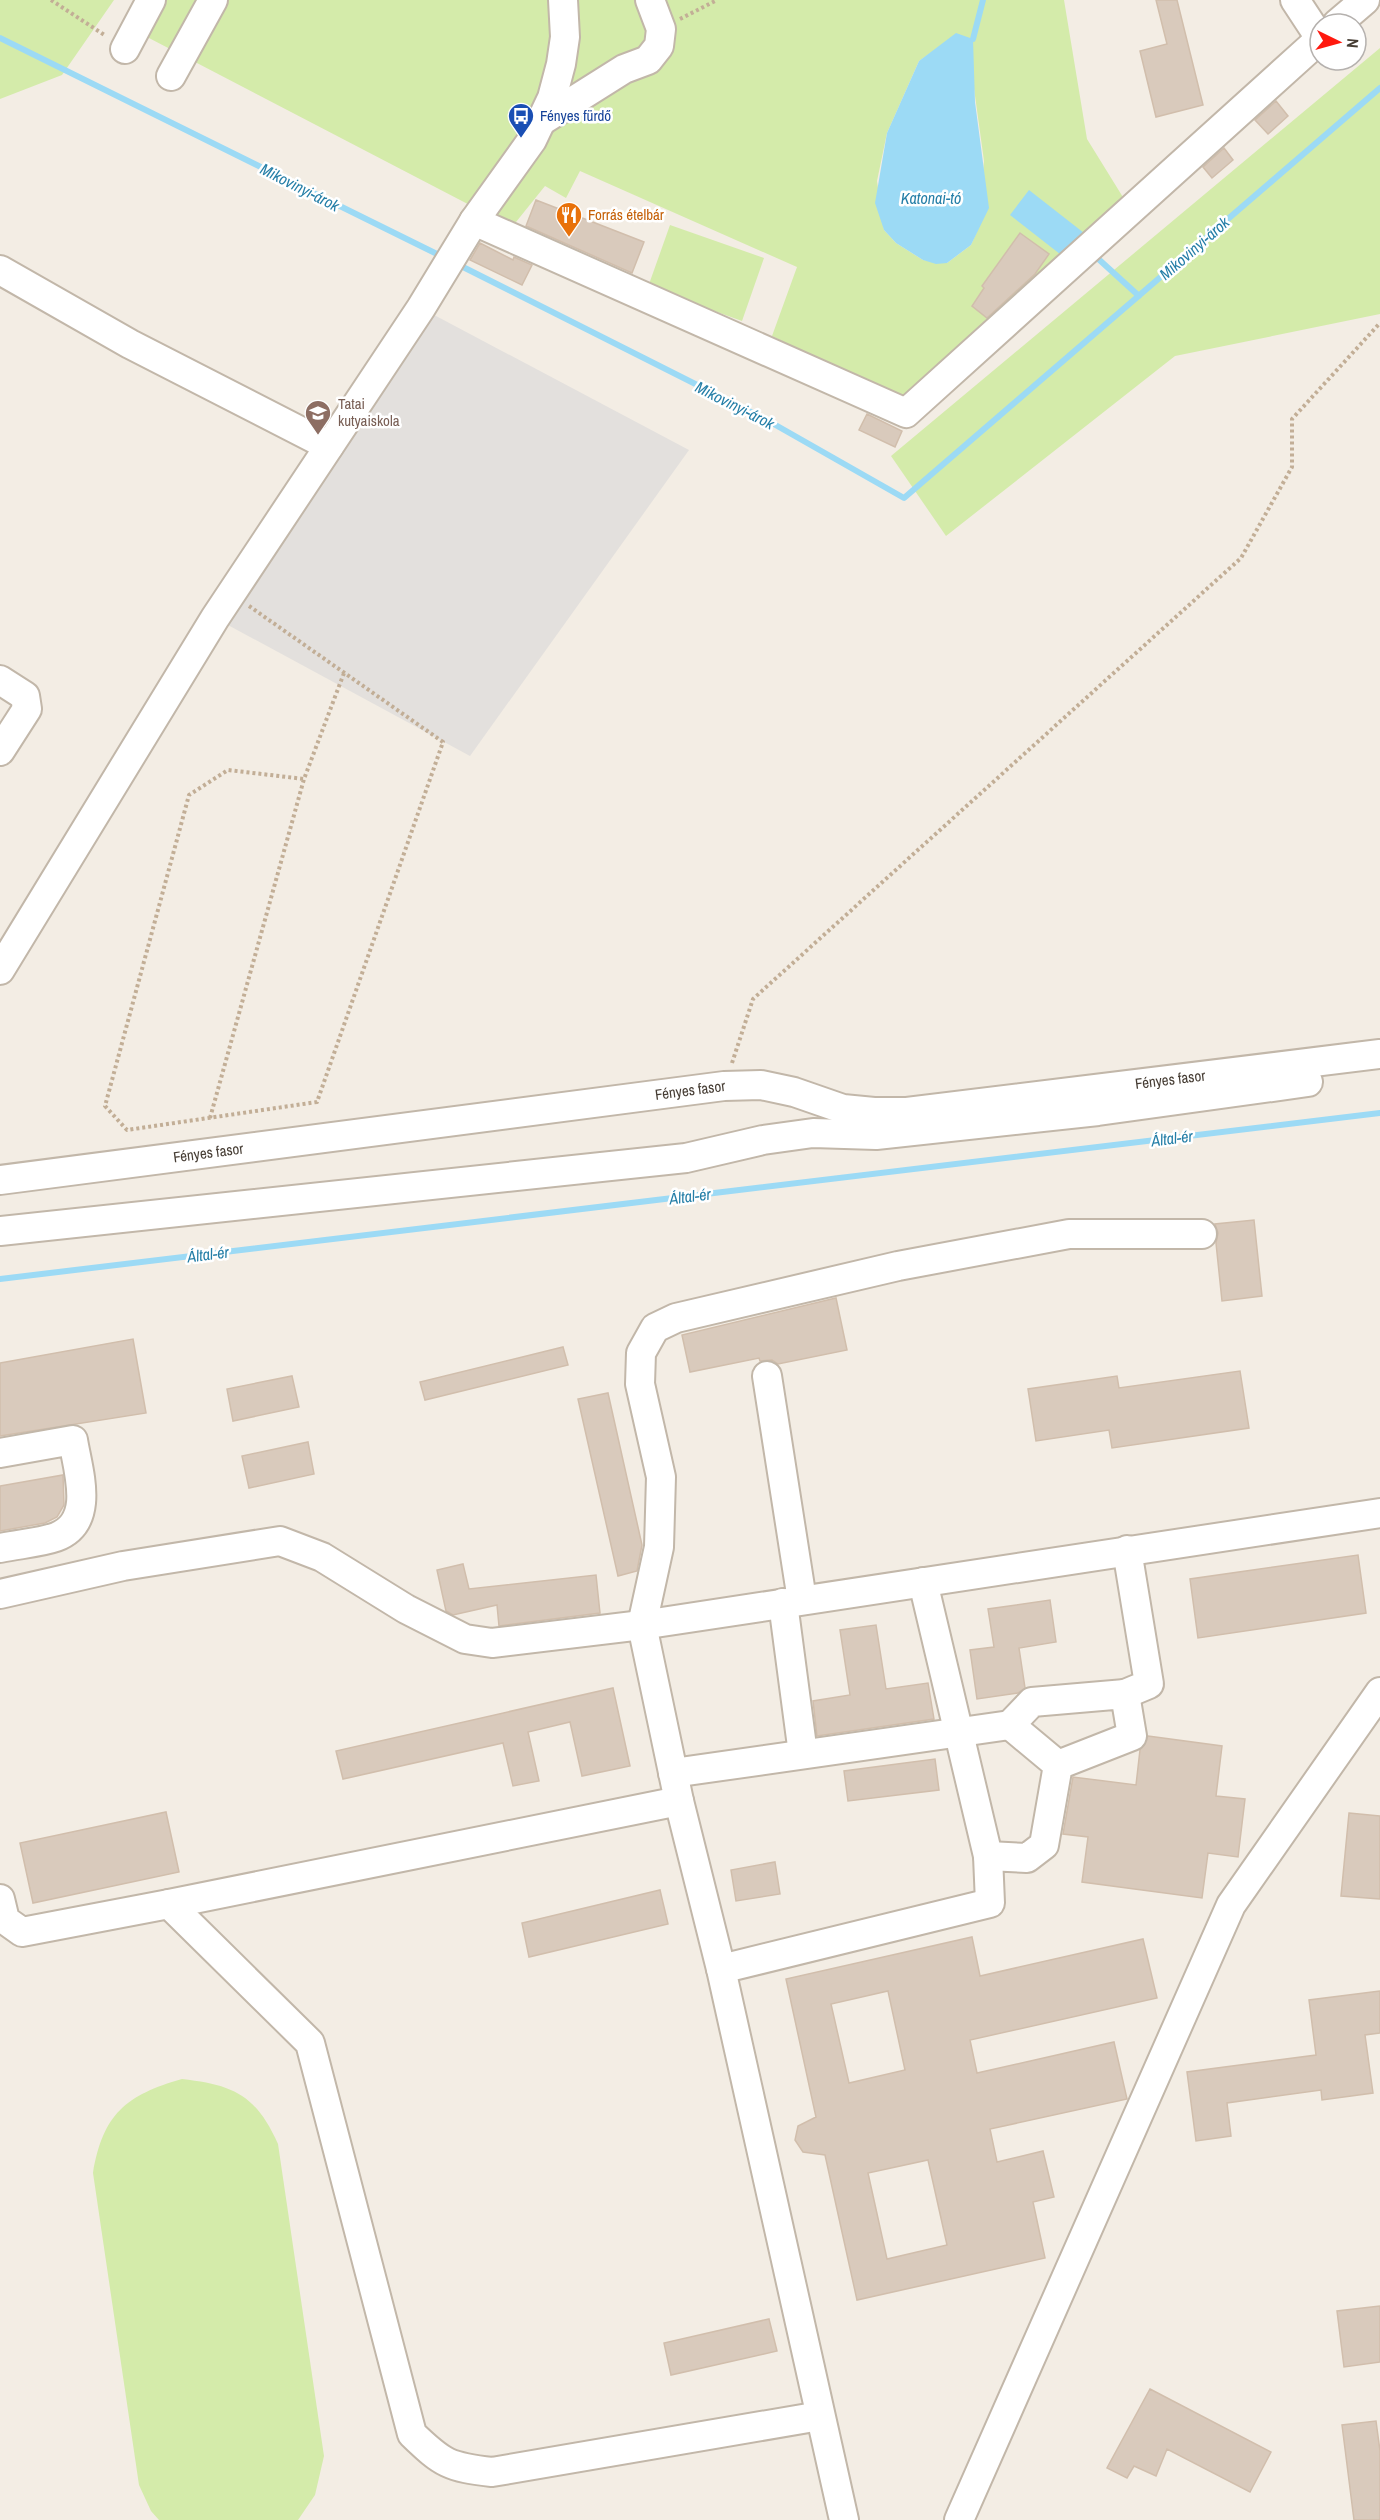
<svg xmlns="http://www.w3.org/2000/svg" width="1380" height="2520" font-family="'Archivo Narrow',sans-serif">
<rect width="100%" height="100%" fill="#f3ede4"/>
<!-- green -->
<path fill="#d4ebaa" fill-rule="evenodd" d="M0,0H114L62,75L0,99Z
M138,0H1064L1087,139L1134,215L899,400L772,336L797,267L580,171L566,198L545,186L512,227L124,25ZM946,42L972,74L984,161L978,229L971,245L947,263L923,260L896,243L884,230L877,181L887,133L919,61Z
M1380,48V314L1175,356L946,536L891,456Z
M670,225L764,258L742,321L648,287Z
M182,2079C234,2085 256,2095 278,2144L324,2456L315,2495L298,2520H159L151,2511L139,2485L93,2173C103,2114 126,2095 182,2079Z"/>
<!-- parking -->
<path fill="#e3e0dd" d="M421,308L689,450L470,756L215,618Z"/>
<!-- water -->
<path fill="#9cdaf5" d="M956,33L973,39L975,102L989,208L971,245L947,263L936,264L923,260L896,243L884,230L875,203L887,133L919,61Z
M1029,190L1084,233L1065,258L1010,215Z"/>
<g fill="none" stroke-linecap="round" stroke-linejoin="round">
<!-- stream -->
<path stroke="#9cdaf5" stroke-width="6" d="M0,38L443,257
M973,39L983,0
M1094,255L1139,296
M457,264L765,419L904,498L1380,88
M0,1279L1380,1113"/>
</g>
<!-- building -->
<path fill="#d9cabc" stroke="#d1beac" stroke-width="1.5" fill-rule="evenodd" d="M1156,0H1177L1203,105L1156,117L1140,51L1167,44Z
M1276,101L1288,116L1268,134L1255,120Z
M1224,148L1233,160L1212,178L1203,167Z
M536,200L644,242L632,273L526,226Z
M1020,233L1049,254L1035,274L987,318L972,306L984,288L982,286Z
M480,243L513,260L514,257L532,265L522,285L470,260Z
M867,414L902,431L895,447L859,430Z
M1254,1220L1262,1296L1222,1301L1216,1243L1218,1233L1215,1224Z
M836,1298L847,1350L778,1364L772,1360L760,1361L759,1358L690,1372L682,1335Z
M133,1339L146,1413L0,1436V1363Z
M563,1347L568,1365L425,1400L420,1382Z
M1240,1371L1249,1428L1112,1448L1109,1430L1036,1441L1028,1389L1117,1376L1119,1388Z
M292,1376L299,1407L233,1421L227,1389Z
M608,1393L642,1545L637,1571L618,1576L578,1399Z
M308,1442L314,1474L249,1488L242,1456Z
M63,1475L64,1505L57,1517L45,1523L0,1531V1486Z
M1358,1555L1366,1613L1198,1638L1190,1579Z
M463,1564L469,1589L596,1575L600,1613L499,1626L497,1605L453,1615L446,1611L437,1570Z
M1050,1600L1056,1642L1019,1648L1025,1688L1018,1693L977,1699L970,1650L994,1647L988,1609Z
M876,1625L886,1689L928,1683L934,1719L817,1736L813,1701L850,1695L840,1630Z
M613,1688L630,1766L582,1776L570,1722L528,1732L539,1781L513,1786L503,1743L343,1779L336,1751Z
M1148,1736L1222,1746L1216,1796L1245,1799L1238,1857L1208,1853L1202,1898L1082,1882L1088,1837L1063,1834L1073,1777L1136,1785L1140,1750Z
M935,1759L939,1790L848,1801L844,1771Z
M166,1812L179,1872L33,1903L20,1843Z
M1349,1813L1380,1816V1899L1341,1896Z
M775,1862L780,1894L736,1901L731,1870Z
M660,1890L668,1924L529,1957L522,1923Z
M972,1937L980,1976L1143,1939L1157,1998L970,2040L977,2073L1114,2042L1127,2099L990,2129L997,2162L1043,2151L1054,2197L1033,2202L1045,2258L857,2300L825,2155L803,2152L795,2140L798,2126L816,2117L786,1979ZM888,1991L905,2070L849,2083L831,2004ZM928,2160L947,2245L887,2259L868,2173Z
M1380,1991V2033L1365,2035L1373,2093L1322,2100L1321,2090L1227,2103L1231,2136L1196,2141L1187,2072L1316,2055L1309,2000Z
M1380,2306V2362L1344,2367L1337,2311Z
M769,2319L777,2351L671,2375L664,2343Z
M1150,2389L1271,2452L1250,2492L1167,2449L1156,2476L1134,2466L1127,2478L1107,2468Z
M1376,2421L1380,2451V2520H1354L1342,2425Z"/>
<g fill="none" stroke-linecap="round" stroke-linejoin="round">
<!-- minor casing -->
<g stroke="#c2b7a9" stroke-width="32">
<g id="minor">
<path d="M1295,0L1320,38"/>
<path d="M1337,24L1365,0"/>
<path d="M125,49L151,0"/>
<path d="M171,76L213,0"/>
<path d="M543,120L624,69L648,60L659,46L661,29L650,0"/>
<path d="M474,221L906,413L1320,39"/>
<path d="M0,270L130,344L329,446"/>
<path d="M0,680L25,696L27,709L0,751"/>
<path d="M0,970L215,618L421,308L474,221L532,140L552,98L561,64L565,37L563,0"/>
<path id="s1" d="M0,1180L724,1086L761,1085L794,1092L843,1109L874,1112H907L1380,1054"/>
<path d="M0,1231L686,1158L763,1140L813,1133L876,1135L1098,1111L1308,1082"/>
<path d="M767,1376L802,1600"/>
<path d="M0,1453L73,1440C78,1471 96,1522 56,1537C39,1543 18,1544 0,1548"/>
<path d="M923,1582L988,1856"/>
<path d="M0,1594L123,1566L280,1541L322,1557L406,1609L465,1639L492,1643L642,1625L1380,1513"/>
<path d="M783,1603L803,1754"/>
<path d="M1125,1694L1149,1684L1127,1550"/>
<path d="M673,1773L1010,1725"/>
<path d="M679,1801L169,1904L310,2043L412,2434C443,2464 449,2467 492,2472L820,2416"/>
<path d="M0,1899L5,1920L22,1932L169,1904"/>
<path d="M721,1969L990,1903L988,1856L1027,1858L1044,1845L1058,1765L1132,1736L1125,1694L1032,1702L1010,1725L1058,1765"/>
<path d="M844,2520L721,1969L679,1801L642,1625L659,1547L661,1477L640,1384L641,1353L655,1328L676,1318L898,1266L1069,1234H1202"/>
<path d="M959,2520L1231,1905L1380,1692"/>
</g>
</g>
<!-- path -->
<path stroke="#c2ae96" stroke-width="4" stroke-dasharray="3 3" stroke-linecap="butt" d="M51,0L106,36
M680,19L717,0
M249,606L443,742L317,1102L127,1130L105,1106L189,795L228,770L304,779
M732,1063L753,999L1241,558L1292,467V419L1380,323
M210,1118L304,779L344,673"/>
<!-- minor -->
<use href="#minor" stroke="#fff" stroke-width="28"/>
</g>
<!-- icons -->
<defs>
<g id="bus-pin" transform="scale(1.35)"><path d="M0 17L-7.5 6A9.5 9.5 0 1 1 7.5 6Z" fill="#1a4fb4" stroke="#fff"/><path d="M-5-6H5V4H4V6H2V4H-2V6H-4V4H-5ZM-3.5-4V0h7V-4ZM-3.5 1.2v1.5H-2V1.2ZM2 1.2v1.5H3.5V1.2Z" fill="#fff"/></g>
<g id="restaurant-pin" transform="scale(1.35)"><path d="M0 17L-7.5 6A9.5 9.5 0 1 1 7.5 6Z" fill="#e8710a" stroke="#fff"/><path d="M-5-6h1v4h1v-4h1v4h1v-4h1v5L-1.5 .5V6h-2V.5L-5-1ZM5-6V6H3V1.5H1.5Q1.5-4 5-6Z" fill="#fff"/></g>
<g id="school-pin" transform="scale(1.35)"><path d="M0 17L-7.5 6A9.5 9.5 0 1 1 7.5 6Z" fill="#8d6e63" stroke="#fff"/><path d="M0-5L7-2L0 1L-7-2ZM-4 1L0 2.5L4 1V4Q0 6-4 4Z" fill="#fff"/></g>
</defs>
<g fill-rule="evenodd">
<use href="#bus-pin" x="521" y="116"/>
<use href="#restaurant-pin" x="569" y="215"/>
<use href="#school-pin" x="318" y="413"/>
</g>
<g text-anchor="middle" stroke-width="5" stroke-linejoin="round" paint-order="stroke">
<!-- transit labels -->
<g font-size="15" fill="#164399" stroke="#fff" text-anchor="start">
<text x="540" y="121">Fényes fürdő</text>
</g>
<!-- food labels -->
<g font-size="15" fill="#c56008" stroke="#fff" text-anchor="start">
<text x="588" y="220">Forrás ételbár</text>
</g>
<!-- education labels -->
<g font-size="15" fill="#785e54" stroke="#fff" text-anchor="start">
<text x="338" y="409">Tatai<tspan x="338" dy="17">kutyaiskola</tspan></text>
</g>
<!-- street labels -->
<g font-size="15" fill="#463d34" stroke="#fff">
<text dy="5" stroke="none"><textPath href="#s1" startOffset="1182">Fényes fasor</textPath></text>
<text dy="5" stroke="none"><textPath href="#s1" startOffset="696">Fényes fasor</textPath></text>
<text dy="5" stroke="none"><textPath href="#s1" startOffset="210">Fényes fasor</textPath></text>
</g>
<!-- water labels -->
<g font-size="16" font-style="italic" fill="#247ea7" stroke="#fff">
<text transform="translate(300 187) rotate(27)" y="6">Mikovinyi-árok</text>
<text x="931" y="204">Katonai-tó</text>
<text transform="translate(1194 248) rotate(-41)" y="6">Mikovinyi-árok</text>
<text transform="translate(735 405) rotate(27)" y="6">Mikovinyi-árok</text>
<text transform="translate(1172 1138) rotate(-7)" y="6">Által-ér</text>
<text transform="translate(690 1196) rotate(-7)" y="6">Által-ér</text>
<text transform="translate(208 1254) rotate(-7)" y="6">Által-ér</text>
</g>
</g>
<!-- north arrow -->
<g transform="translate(1338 42) rotate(95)"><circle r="28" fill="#ffffff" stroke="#b5b1ae" stroke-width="1.5"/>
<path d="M0-4.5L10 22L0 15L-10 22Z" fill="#ff190f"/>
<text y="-9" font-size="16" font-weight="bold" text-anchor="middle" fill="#463d34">N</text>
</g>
</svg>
